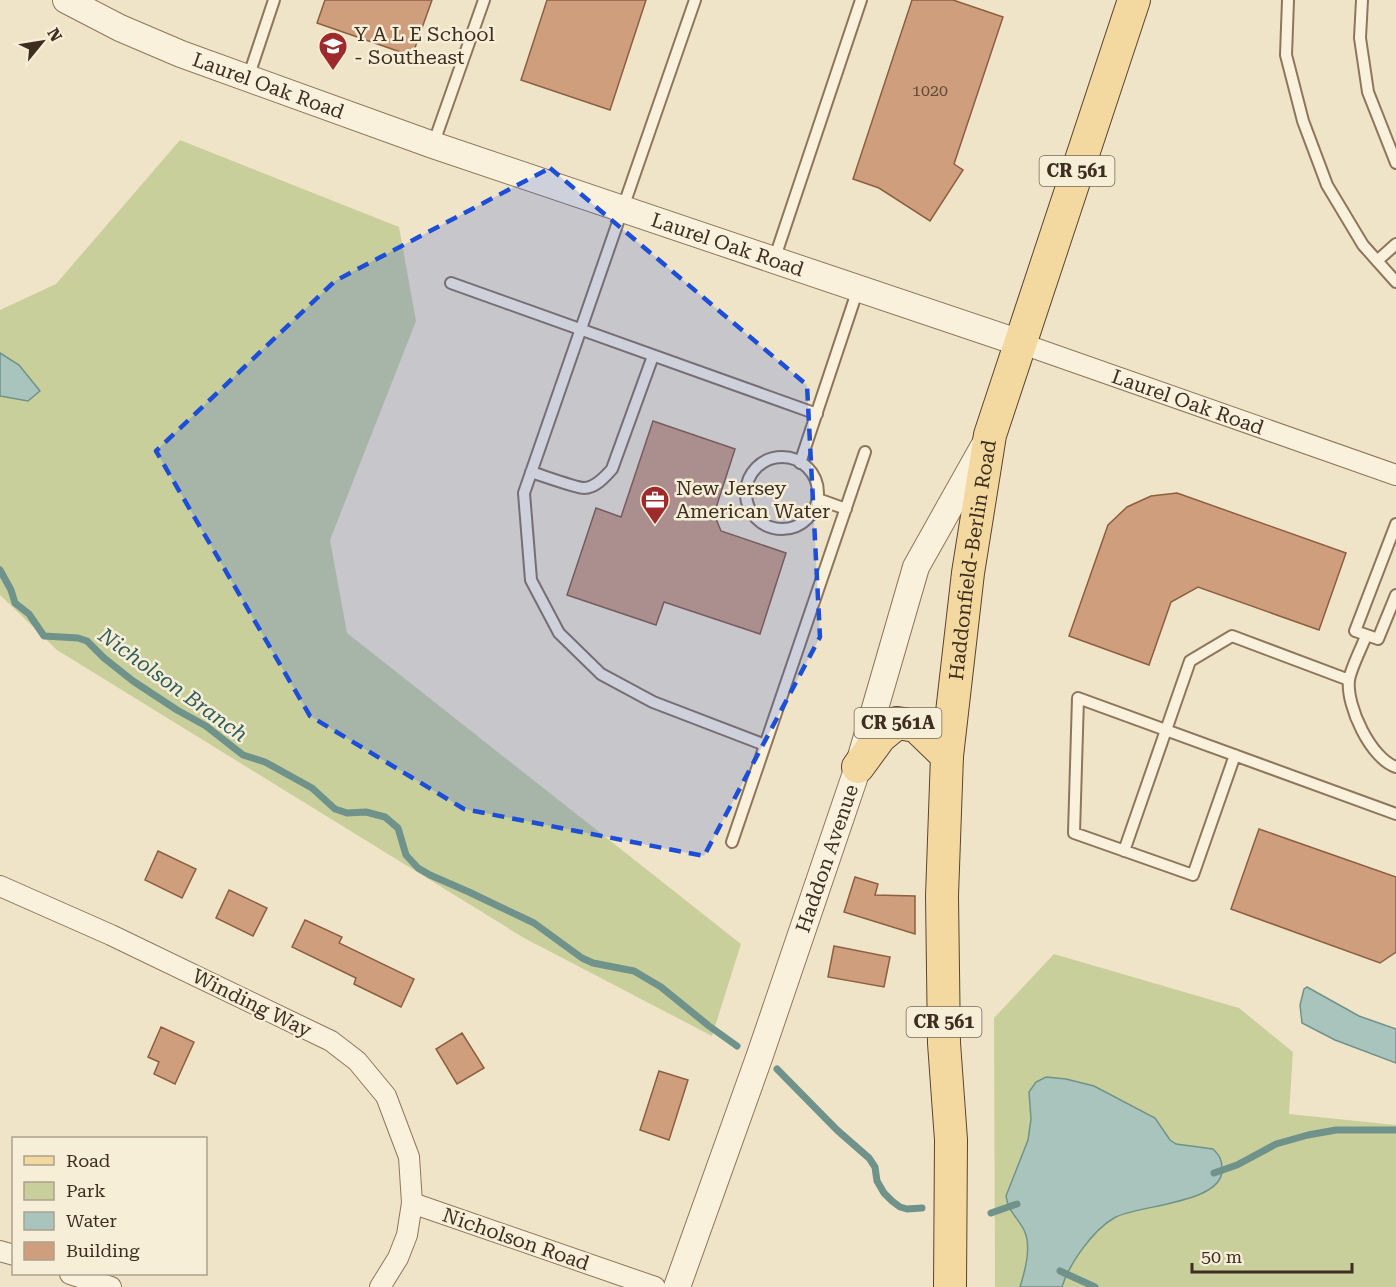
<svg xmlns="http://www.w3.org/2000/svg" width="1396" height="1287" font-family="'Roboto Serif',serif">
<rect width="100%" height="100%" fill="#f0e4c8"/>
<!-- green -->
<path fill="#c9cf9b" d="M180,140L399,227L416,321L330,540L347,633L741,944L712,1036L524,938L57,650L0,595V310L56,284Z
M1054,954L1239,1008L1293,1052L1289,1114L1396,1125V1287H995L994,1018Z"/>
<!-- water -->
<path fill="#a9c4bc" stroke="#6f938a" stroke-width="1.5" d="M0,353L19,365L40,391L28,401L0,396Z
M1307,987L1359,1016L1396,1029V1063L1335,1040L1302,1023L1300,1005L1304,989Z
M1046,1077L1066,1079L1094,1086L1155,1118L1170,1140L1176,1144L1213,1149C1220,1156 1222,1160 1222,1169C1224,1204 1135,1205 1114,1218C1093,1230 1069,1264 1062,1287H1020C1025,1271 1032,1246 1024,1230C1017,1217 1008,1211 1006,1196L1028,1140L1031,1119L1029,1092L1036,1082Z"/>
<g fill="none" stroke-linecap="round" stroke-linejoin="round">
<!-- stream -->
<path stroke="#6f938a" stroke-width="7" d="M0,570L11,590L15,603L29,614L44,636L78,638L87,641L104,658L133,681L177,710L206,726L243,755L265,762L312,788L335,809L347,813L366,812L385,817L398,828L406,855L418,868L430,875L469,892L534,923L582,958L593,963L634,971L661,987L709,1026L737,1046
M777,1069L837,1130L869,1158L875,1167L877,1181L884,1193L892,1201L900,1207L907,1209L922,1208
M1214,1173L1237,1165L1276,1144L1308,1135L1336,1130H1396
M991,1213L1017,1204
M1060,1271L1095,1287"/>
</g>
<!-- building -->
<path fill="#cf9f7d" stroke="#8d5f41" stroke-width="1.5" d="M325,0H432L412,56L317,23Z
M547,0H646L610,110L521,80Z
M912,0H953L1003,17L954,164L963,170L930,221L879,188L853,179Z
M653,421L735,449L714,514L721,531L786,553L760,634L664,602L656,625L567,595L596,508L621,517Z
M1177,493L1346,553L1319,630L1198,587L1171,602L1149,665L1069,636L1108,525L1127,507L1151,496Z
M1259,829L1396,877V952L1380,963L1231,909Z
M158,851L196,869L182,898L145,880Z
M855,877L878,884L875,895L915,896V934L844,912Z
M229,890L267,908L253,936L216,918Z
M305,920L342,937L339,943L414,979L401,1007L354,984L356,978L292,947Z
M834,946L890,957L884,987L828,977Z
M161,1027L194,1042L175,1084L154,1074L159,1062L148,1057Z
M462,1033L484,1068L457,1084L436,1049Z
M659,1071L688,1080L669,1140L640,1130Z"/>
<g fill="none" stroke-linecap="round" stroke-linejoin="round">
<!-- service casing -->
<g stroke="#8d765c" stroke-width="14">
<path id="service" d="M695,0L524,493L531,580L559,633L601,674L653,702L765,745
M1288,0L1286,55L1303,121L1327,185L1363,245L1396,282
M1362,0L1360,38L1368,92L1396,163
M248,78L274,0
M433,145L484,0
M774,260L861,0
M1377,261L1396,244
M451,283L817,414
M746 493a36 36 0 1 1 72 0a36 36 0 1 1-72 0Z
M800,463L858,289
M531,472C541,475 576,488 584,488C595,488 605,477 612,469L653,356
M818,499L846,509
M1396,524L1355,631L1378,639L1396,595
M1366,636C1361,649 1351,668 1349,680C1346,706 1371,759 1396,767
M1235,755L1193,875L1074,833L1078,698L1396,814
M732,842L865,452
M1124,851L1190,661L1232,636L1349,680"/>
</g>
<!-- minor casing -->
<g stroke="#8d765c" stroke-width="22">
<g id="minor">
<path id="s1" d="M1020,343L1396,475"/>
<path d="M0,886L111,935L331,1041L357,1061L386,1096L409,1157L412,1203L407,1235L398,1258L380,1287"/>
<path d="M412,1203L655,1287"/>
<path d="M0,1251L14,1255"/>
<path d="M70,1274L111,1287"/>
</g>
</g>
<!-- tertiary casing -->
<g stroke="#8d765c" stroke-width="28">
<g id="tertiary">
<path id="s2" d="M66,0L120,28L181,54L433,145L1020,343"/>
<path id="s3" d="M677,1287L760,1055L858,767L916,567L985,444"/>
</g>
</g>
<!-- primary casing -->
<g stroke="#5b4430" stroke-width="34">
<g id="primary">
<path d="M858,767L880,737L897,723L916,726L947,756"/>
<path id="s4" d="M950,1287L951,1140L944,1043L942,896L947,756L968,573L990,435L1134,0"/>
</g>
</g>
<!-- service -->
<use href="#service" stroke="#faf1dc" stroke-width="10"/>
<!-- minor -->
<use href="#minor" stroke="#faf1dc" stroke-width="20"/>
<!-- tertiary -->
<use href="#tertiary" stroke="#faf1dc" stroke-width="26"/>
<!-- primary -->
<use href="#primary" stroke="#f3d9a0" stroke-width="32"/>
</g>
<!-- marked area -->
<path fill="#1d4ed8" fill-opacity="0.2" stroke="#1d4ed8" stroke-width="4.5" stroke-dasharray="12 8" stroke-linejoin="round" d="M550,168L807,385L820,637L704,856L464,809L310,716L156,451L335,281Z"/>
<!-- icons -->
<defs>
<g id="school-pin" transform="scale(1.5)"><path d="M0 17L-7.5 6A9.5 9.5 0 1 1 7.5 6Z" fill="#9e2a2b" stroke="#f7eed8"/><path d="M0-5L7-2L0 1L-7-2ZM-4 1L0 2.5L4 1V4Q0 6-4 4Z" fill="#fff"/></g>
<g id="office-pin" transform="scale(1.5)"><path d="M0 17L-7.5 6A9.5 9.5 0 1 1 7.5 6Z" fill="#9e2a2b" stroke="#f7eed8"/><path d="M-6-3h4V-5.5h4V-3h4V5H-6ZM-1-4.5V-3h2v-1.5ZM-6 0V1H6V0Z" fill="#fff"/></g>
</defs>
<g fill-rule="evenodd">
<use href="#school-pin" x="333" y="46"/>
<use href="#office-pin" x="655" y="500"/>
</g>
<g text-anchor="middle" stroke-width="5" stroke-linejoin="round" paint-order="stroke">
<!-- number labels -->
<g font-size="16" fill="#624a37">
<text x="930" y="96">1020</text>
</g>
<!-- shield labels -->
<g fill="#f7eed8" stroke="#756857" stroke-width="1.5">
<rect x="1039.5" y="156" width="75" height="30" rx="4.5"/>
<rect x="854.5" y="708" width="87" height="30" rx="4.5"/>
<rect x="906.5" y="1007" width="75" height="30" rx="4.5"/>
</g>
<g font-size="18" font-weight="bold" fill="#3d2e20">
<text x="1077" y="177">CR 561</text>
<text x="898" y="729">CR 561A</text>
<text x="944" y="1028">CR 561</text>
</g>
<!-- poi labels -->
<g font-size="20" fill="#3d2e20" stroke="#f7eed8" text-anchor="start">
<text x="354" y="41">Y A L E School<tspan x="354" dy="23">- Southeast</tspan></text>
<text x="676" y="495">New Jersey<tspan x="676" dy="23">American Water</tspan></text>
</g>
<!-- street labels -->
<g font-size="20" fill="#3d2e20" stroke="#f7eed8">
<text dy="7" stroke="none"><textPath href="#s2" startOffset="220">Laurel Oak Road</textPath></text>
<text dy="7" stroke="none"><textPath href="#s2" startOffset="706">Laurel Oak Road</textPath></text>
<text dy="7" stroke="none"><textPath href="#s1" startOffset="178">Laurel Oak Road</textPath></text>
<text dy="7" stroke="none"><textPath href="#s4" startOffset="729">Haddonfield-Berlin Road</textPath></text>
<text dy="7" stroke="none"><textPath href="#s3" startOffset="454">Haddon Avenue</textPath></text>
<text transform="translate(252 1003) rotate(26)" y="7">Winding Way</text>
<text transform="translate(516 1239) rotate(19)" y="7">Nicholson Road</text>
</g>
<!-- water labels -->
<g font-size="21" font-style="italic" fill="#2f5d5a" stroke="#f7eed8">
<text transform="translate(173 685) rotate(36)" y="7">Nicholson Branch</text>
</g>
</g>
<!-- legend -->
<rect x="12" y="1137" width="195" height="138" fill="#f7eed8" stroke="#ada18e" stroke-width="1.5"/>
<rect x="24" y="1156" width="30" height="9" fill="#f3d9a0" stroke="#ada18e" stroke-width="1.5"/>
<text x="66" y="1167" font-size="18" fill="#3d2e20">Road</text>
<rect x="24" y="1182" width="30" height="18" fill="#c9cf9b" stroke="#ada18e" stroke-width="1.5"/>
<text x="66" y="1197" font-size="18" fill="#3d2e20">Park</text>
<rect x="24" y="1212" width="30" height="18" fill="#a9c4bc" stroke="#ada18e" stroke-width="1.5"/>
<text x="66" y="1227" font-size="18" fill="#3d2e20">Water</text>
<rect x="24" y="1242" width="30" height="18" fill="#cf9f7d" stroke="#ada18e" stroke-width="1.5"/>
<text x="66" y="1257" font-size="18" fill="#3d2e20">Building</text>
<!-- north arrow -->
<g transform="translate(42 42) rotate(60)" stroke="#f7eed8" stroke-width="4.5" paint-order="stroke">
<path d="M0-4.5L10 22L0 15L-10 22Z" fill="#3d2e20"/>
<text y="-9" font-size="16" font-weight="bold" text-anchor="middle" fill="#3d2e20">N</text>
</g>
<!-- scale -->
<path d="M1192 1263v9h160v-9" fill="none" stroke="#3d2e20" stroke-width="3"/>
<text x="1201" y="1263" font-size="18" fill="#3d2e20" stroke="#f7eed8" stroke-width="4.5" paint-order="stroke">50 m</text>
</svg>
